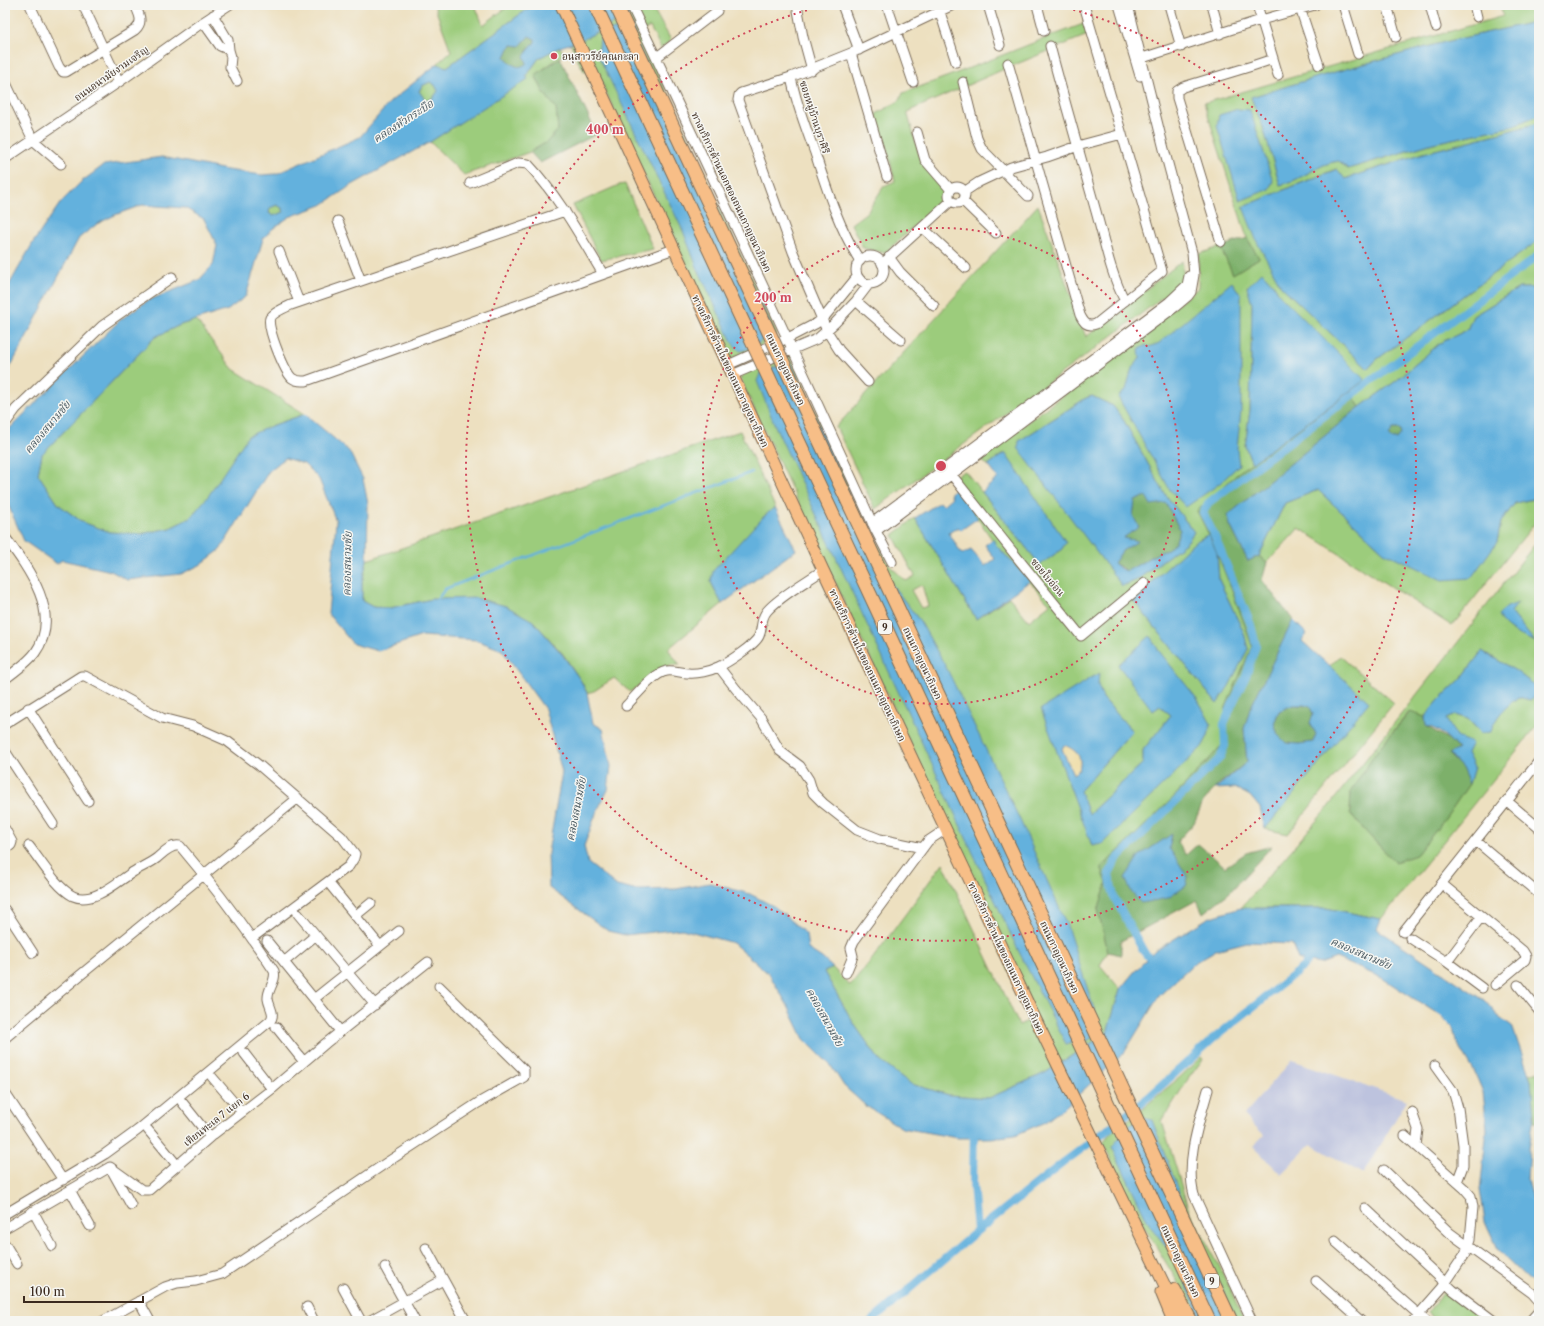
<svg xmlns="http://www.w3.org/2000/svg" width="1544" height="1326" font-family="'Libre Caslon Text','Noto Serif Thai',serif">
<rect width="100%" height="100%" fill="#f6f6f2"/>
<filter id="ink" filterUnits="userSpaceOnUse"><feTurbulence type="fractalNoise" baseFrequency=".025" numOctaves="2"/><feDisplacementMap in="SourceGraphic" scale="8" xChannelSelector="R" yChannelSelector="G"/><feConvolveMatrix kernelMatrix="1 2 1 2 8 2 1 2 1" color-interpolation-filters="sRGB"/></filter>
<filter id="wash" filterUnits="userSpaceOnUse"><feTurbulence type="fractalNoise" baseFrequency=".012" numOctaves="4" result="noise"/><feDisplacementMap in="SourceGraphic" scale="16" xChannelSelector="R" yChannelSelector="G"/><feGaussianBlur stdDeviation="0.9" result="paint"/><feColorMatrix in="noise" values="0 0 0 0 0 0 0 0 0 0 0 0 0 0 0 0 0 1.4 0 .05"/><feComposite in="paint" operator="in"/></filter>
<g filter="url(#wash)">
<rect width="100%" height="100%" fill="#ede0c0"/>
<!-- industrial -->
<path fill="#bdc3de" d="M1292,1060L1407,1100L1363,1174L1311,1144L1281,1174L1253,1146L1264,1135L1244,1115Z"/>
<!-- green -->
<path fill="#9ccc7b" stroke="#6c7b4c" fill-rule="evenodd" d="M434,5H475L483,25L510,5H533L447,67L437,64L451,51Z
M645,5H651L671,40L661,49L650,27L637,34L648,51L777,334C764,344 747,356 730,359L596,71H584L575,56L571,44L584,39L640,9Z
M1500,5H1539V21L1445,42L1335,72L1251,97L1263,127L1280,185C1301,181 1317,163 1339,161L1348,169L1433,143L1509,127L1539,115V123L1424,153L1344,179L1336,169L1279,192L1244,207L1281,286L1368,369L1376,360L1539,240V288H1519L1473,316L1467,330L1440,343L1396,381L1360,407L1350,392L1365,380L1279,294L1273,284L1247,286L1252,304L1250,410L1245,446L1252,463L1244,468L1197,511L1209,534L1195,542L1133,600L1217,704L1248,649L1244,633L1219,580L1217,553L1237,603L1252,646L1226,707L1225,742L1175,796L1107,883L1098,910L1108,952L1100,965L1120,989L1107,1033L1045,1073L989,1098L949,1095L911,1084L880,1061L854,1024L824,972L833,968L849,985L853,983L876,954L943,863L1019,1025L1030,1020L942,812L740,378L745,373L790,355L837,460L889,565L906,581L915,576L893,535L915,518L976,619L1009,597L1029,621L1050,604L996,545L950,479L965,471L1040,565L1062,549L1004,453L988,465L978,459L1106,363L1198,288L1199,254L1220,247L1233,274L1259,258L1247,238L1204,103L1503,16ZM1092,396L1113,406L1124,421L1165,494L1194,532L1187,542L1137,580L1122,586L1019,441L1086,398ZM922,585L928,606L921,608L911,590ZM1150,636L1158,651L1202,747L1093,846L1042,710L1098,674L1097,685L1103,698L1132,731L1080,791L1089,814L1143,763V750L1171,715L1160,706L1153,711Z
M1086,23L1090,34L1002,70L907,112L920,157L945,190V197L885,253L863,248L851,224L867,212L884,186L895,181L886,145L876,114L899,101L903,93C965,71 1025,45 1086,23Z
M560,47L564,54L535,75L544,93L556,108L558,130L547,142L530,152L464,175L430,142L527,79L526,77L539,58Z
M430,82L435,85L438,91L433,98L426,101L419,92L422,86Z
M625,184L653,249L601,260L573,205L619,185Z
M277,205L282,208L284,212L273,216L269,213L270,208Z
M1038,205L1086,337L1182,261L1184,281L1104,342L875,509L836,427Z
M196,320L233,369L305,414L271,426L190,518L170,528L141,534L110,532L82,522L58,504L38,474L42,454L155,337L180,325Z
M740,431L775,507L761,519L711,582L722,604L668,649L680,665H670L656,672L630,692L614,678L594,691L587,693L581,681L563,654L533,621L432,599L390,608L373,607L362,601V582L367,560Z
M1318,490L1384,552L1497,542L1501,522L1515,503L1533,499L1539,491V518L1452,626L1299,528L1267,563L1259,556L1285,503Z
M1539,539V689L1516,671L1482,651L1461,679L1439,700L1425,717L1409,712L1379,748L1351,791L1350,813L1366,832L1395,862L1416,855L1445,819L1469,784L1474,767L1446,719L1455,715L1468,719L1481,733L1493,724L1503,709L1518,697L1530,700L1539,693V723L1381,919L1326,908H1241L1325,811ZM1517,604L1511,612L1534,641L1498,615Z
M1340,656L1394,703L1288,834L1265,829L1368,702L1329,667Z
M1201,1057L1203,1059L1186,1082L1162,1121L1189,1211L1219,1265L1244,1321H1196L1177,1281L1131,1205L1103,1142L1114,1129L1125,1123L1179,1078Z
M1539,1071V1122H1534V1116L1531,1080L1529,1074Z
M1445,1289L1487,1321H1436L1428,1313Z"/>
<!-- forest -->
<path fill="#7db06b" stroke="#5c6d44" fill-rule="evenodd" d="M529,36L535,39V42L527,51V63C518,72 511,64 505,57L509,48L512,45L520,46Z
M560,58L597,134L540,163L530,152L547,142L558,130L556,108L544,93L535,75Z
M1247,238L1259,258L1233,274L1220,247Z
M1350,392L1360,407L1228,515L1230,525L1248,561L1259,556L1267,563L1262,580L1293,620L1250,709L1244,729L1247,762L1219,784L1203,802L1194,823L1177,842L1186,855L1198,844L1225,867L1246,853L1272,846L1229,893L1203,913L1197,900L1121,941V955L1108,952L1098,910L1107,883L1101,868L1175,796L1225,742L1226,707L1252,646C1236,601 1220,554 1197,511L1244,468ZM1172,835L1169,848L1177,861L1139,856Z
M1393,429H1400L1401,434L1397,439H1391L1389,436Z
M1146,495L1166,503L1180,530L1176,541L1168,551L1160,552L1127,571L1114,563L1122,551L1138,541L1122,538L1139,527L1133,516L1135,501Z
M1293,705L1310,706L1313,714L1310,723L1316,734L1313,742L1299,744L1286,743L1278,735L1274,723L1279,711Z
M1410,712L1425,717L1426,726L1451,741L1458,750L1449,755L1462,768L1469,784L1445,819L1416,855L1395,862L1366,832L1350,813L1351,791L1379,748Z"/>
<!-- sand -->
<path fill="#eeda9e" stroke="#94825e" d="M1064,744C1077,751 1083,756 1079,771L1073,774L1062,749Z"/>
<!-- water -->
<path fill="#63b1dd" stroke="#4f6e7e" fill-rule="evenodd" d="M533,5H645L640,9L584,39L560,47L539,58L526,76L528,79L430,142L352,185L322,205L289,217L271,230L263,239L246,296L228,310L180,325L155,337L42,454L38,474L58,504L82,522L110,532L141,534L170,528L190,518L209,495L248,436L271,426L305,414L349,451L363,479L368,504L367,560L362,582V601L373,607L390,608L432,599L476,598L506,606L533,621L562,654L581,681L587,693L593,723L603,729L611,766L608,790L597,811L584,846L588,863L617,886L634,890L676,889L710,883L750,894L775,907L806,934L808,949L822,958L833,968L824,972L854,1024L880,1061L911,1084L949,1095L989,1098L1045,1073L1107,1033L1120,989L1135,971L1155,951L1208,918L1241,908H1326L1381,919L1377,929L1484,1000L1497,1015L1512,1026L1531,1080L1534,1117L1529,1149L1527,1180L1535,1211L1539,1218V1287L1531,1282L1498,1250L1485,1221L1480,1190L1487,1129L1483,1092L1474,1071L1456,1041L1453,1028L1441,1016L1382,978L1336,958L1320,964L1298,959L1292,944L1247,942L1216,950L1194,963L1159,996L1124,1053L1066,1106L1045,1122L1015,1135L991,1138H958L902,1128L866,1106L844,1086L831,1066L804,1039L788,1006L769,974L733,943L682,929L625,935L608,931L549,888L548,853L562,772L545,709L502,650L476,640L422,636L378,651L353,644L328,614L336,521L319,479L304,464L285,458L269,471L220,550L200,565L181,574L127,580L111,571L62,560L57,564L24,541L5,498V441L10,428L120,320L147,301L199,280L213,265L217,245L204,219L185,208L142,205L115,215L97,224L79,238L12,364L5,374V292L34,241L61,202L81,182L104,165L162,157L227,170L262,175L276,174L360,137L390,102L437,64L447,67ZM529,36L535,39V42L524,56L527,63C518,71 511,64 505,57L509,48L512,45L520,46ZM430,82L435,85L438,91L433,98L426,101L419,91L422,86ZM277,205L282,208L284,212L273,216L269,213L270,208Z
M1539,21V115L1509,127L1433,143L1348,169L1339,161C1318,163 1301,181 1280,185L1263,127L1251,97L1335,72L1445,42Z
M633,25L635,39L771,326C763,341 757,348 740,351L733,344L697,267L683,231L598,55L600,39L611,30Z
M1238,109L1250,110L1273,181L1269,189L1240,201L1217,126L1219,115Z
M1539,123V240L1376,360L1368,369L1281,286L1257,242L1243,207L1279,192L1337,169L1345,179L1424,153Z
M1262,272L1273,284L1279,294L1365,380L1252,463L1245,446L1250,410L1252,304L1247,287Z
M1232,282L1241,295V411L1237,449L1239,465L1219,484L1186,507L1170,490L1118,397L1126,390L1131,371L1140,358L1139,349L1146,345L1149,347L1159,343Z
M1519,288H1539V491L1533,499L1515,503L1501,522L1497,542L1471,578L1442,580L1384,552L1318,490L1285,503L1259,556L1248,561L1230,525L1228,515L1360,407L1396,381L1440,343L1467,330L1473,316ZM1393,429H1400L1401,434L1397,439H1391L1389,436Z
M791,363L890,582L920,621L947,669L1020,820L1066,923L1101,1030L1089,1040L1066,1044L1018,950L776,428L757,381L760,374L775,367Z
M1092,396L1113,406L1124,421L1165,494L1194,532L1187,542L1137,580L1122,586L1018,448L1019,441L1086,398ZM1146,496L1151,505L1166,503L1180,530L1176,541L1168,550L1160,552L1127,571L1121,569L1114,563L1122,551L1138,541L1123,538L1139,527L1133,516L1135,501Z
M1005,453L1066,542L1062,549L1040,565L982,492L998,478L988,465Z
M956,487L978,518L961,530L958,527L949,533L962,554L971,550L985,566L995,559L985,545L993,539L996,545L1030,581L976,619L915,518L940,502L943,505L952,497L950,494Z
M775,507L796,550L722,604L711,582L713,571L761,519Z
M1209,534L1217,553L1219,580L1244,633L1248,649L1229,686L1217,704L1133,600L1195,542Z
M1518,603L1511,612L1535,642C1522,636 1504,630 1498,615L1507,607Z
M1293,620L1307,634L1302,641L1369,702L1265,829L1260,808L1250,796L1235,788L1215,789L1247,762L1244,729L1250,709ZM1293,705H1304L1310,707L1313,714L1310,723L1316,734L1313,742L1299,744L1286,743L1278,735L1274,723L1279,711Z
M1150,636L1159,651L1198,700L1211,724L1208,736L1202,747L1102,844L1092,846L1041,709L1099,673L1098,685L1103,698L1132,731L1080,791L1089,814L1143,763V750L1171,715L1160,706L1153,711L1118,665ZM1064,745C1077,750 1083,757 1079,770L1073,774L1062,749Z
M1482,651L1516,671L1539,689V693L1530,700L1518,697C1506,707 1495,716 1491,732L1481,733L1468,719L1455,715L1446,719L1457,737L1472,743L1467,753L1474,767L1469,784L1462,768L1449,754L1458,749C1449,739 1440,729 1426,726L1425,717L1439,700L1461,679Z
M1172,834L1169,848L1188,877L1186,886L1168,898L1141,903L1132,893L1125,878L1139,856Z
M1140,1117L1152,1120L1188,1216L1237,1321H1202L1173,1255L1150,1226L1112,1147L1126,1129Z"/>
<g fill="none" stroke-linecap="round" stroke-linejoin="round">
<!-- stream -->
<path stroke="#63b1dd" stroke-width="2.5" d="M437,600L445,589L468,580L752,472"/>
<!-- canal -->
<path stroke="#63b1dd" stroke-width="8" d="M1156,966L1144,952L1114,897L1109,874L1116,860L1220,758L1225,746L1224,724L1232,705L1246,676L1256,645L1251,625L1213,532L1203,513L1208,503L1539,255
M977,1231L1064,1162L1110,1128L1151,1095L1213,1039L1303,967L1314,953
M872,1321L977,1231L973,1184L974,1127"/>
</g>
</g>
<g filter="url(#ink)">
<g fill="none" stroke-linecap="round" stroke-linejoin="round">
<!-- minor casing -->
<g stroke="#796a57" stroke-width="11">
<path id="minor" d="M30,5L59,67L63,72H66L135,30C144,22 139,14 135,5
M83,5L119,82
M631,5C715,180 795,355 876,531L892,562
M797,5L803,37L812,70
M842,5L859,50
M887,5L913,82
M988,5L1000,45
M1037,5L1044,31
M1119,5L1140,76
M1169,5L1181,47
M1212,5L1220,34
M1257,5L1278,75
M1299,5L1319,65
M1343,5L1358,54
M1387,5L1396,37
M1430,5L1436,27
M1474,5L1477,17
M938,6L956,62
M203,22L220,46L229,50L228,40L213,15
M1050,46C1064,100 1080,154 1095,208C1104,239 1110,273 1125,301
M229,50L231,57L230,67L237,81
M851,53L887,177
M657,57L717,11
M1136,60L1261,20L1315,5
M1008,63L1080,315C1084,323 1087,327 1096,324L1162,271L1084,5
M791,77L741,93L739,95L738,100L793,252L827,331L839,350L868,382
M5,81L33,140L61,164
M963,82L977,138L982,149L1028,196
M917,132L925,160L951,190
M5,159L119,82L203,22L229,5
M470,183L518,163L528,164C559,197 580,236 603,274
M949 195a8 8 0 1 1 16 0a8 8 0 1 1-16 0Z
M964,192L979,182L1011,167L1047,157L1081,145L1122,134
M963,201L996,233
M565,211L291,305C284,308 274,312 270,318C266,327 285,372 292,378C297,382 301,381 306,381L674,249
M338,221L361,281
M923,228L966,268
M1221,242L1177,98V91L1183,87L1252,66L1273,59
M279,251L299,302
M856 270a14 14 0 1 1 28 0a14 14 0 1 1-28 0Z
M889,257L900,272L934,306
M860,261C839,228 827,190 815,153C806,128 796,104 791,77L856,51L953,5
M882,264L951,201
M856,301L901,340
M728,365L788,338L817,323L826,315L857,277
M732,375L817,339L835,323L856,301L869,284
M5,424L16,409L102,326L172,277
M947,469L1020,561L1081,636L1145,583
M872,523L1169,302L1187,285L1189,276
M876,531L1175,307L1188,296L1191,292L1194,275L1192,253L1164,149L1128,5
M5,537C28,568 63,614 35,653C27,663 16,671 5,679
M719,667L736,689L761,718L780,751L800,766L809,780L813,793L823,803L857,830L880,839L923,848
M626,706C636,696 653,673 667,671C674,670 682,673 688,673C697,674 710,671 718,667C727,663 755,645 759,636C763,627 760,619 767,611C780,596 806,582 823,570
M28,708L88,801
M5,724L81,676H85L162,718L193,726L227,741L260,766L342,837L355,854L354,858L349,866L252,938
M5,751L53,824
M1508,802L1539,828
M5,829L12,842L11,845L5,850
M1476,841L1539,894
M1442,884L1523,951L1526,956L1525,960L1495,985
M331,886L380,946
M5,910L33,953
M298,914L375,1005
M355,916L371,903
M1403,932L1539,761
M1410,938L1447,962L1482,988
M267,941L340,1031
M284,962L316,935
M1447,962L1481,917
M846,973L853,956L851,948L854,941L928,841L946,829
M1518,985L1539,1011
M314,999L399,931
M276,1027L304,1062
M5,1038L78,977L298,798
M244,1053L272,1089
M1435,1066L1453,1091L1458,1108L1463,1145V1166L1457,1182
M212,1077L242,1112
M1208,1090C1199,1122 1185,1162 1194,1195L1252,1321
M5,1093L63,1180
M182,1102L210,1137
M1412,1112L1418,1129L1416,1146
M148,1130L177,1165
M1405,1136L1465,1189L1471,1196L1473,1207L1470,1240L1465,1254L1442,1288L1413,1321
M111,1169L131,1205
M1384,1170L1450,1233L1532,1293L1539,1301
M70,1190L90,1226
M1365,1208L1453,1290L1494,1321
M33,1211L52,1246
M5,1214L105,1154L138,1130L270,1021C276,1014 269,1007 268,999C267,989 277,981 274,971C245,927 214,886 180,846C171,844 163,853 157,858C149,864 141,867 133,872C117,882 93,905 73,896C56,887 41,861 29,846
M5,1228L110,1167L142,1190H149L210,1137L272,1089L326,1043L428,962
M1335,1241L1426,1321
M5,1244L17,1264
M426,1248L466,1321
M385,1267L415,1321
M1316,1281L1361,1321
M343,1288L361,1321
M139,1301L150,1321
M307,1307L314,1321
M103,1321L165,1287L177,1283L196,1281L222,1274L386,1163L478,1103L524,1077V1070L518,1064L439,986
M369,1321L443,1280
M1530,1321L1539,1311"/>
</g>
<!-- major casing -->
<g stroke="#796a57" stroke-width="13">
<path id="major" d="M561,5L823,570L1033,1014L1182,1321
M1175,1289L1192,1321
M1161,1292L1173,1321"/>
</g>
<!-- highway casing -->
<g stroke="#796a57" stroke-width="15">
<path id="highway" d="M1194,1242L1231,1321
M1176,1250L1209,1321"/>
</g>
<!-- minor -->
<use href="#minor" stroke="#fff" stroke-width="9"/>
<!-- major -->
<use href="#major" stroke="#f7be87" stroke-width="11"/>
<!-- highway -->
<use href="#highway" stroke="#f7be87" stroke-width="13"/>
<!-- highway-bridge casing -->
<g stroke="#796a57" stroke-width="15" stroke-linecap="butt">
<path id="highway-bridge" d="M595,5L1176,1250
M616,5L1194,1242"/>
</g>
<!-- highway-bridge -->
<use href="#highway-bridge" stroke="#f7be87" stroke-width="13"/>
</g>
</g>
<!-- distance rings -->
<g fill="none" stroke="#d1495b" stroke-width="2" stroke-dasharray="2 4">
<circle cx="941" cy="466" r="238"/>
<path d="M1056 5A475 475 0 1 1 826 5"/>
</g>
<!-- markers -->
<circle fill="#d1495b" stroke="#f6f6f2" stroke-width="1.5" cx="554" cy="56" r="4"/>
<g text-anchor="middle" stroke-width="3" stroke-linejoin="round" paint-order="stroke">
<!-- shield labels -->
<g fill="#f6f6f2" stroke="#73675e" stroke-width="1">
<rect x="878" y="620" width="14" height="14" rx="3"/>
<rect x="1205" y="1274" width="14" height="14" rx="3"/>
</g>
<g font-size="9" font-weight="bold" fill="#3b2a1e">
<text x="885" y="630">9</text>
<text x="1212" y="1284">9</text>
</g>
<!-- poi labels -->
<g font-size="10" fill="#3b2a1e" stroke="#f6f6f2" text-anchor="start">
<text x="562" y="60">อนุสาวรีย์คุณกะลา</text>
</g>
<!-- street labels -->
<g font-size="10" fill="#3b2a1e" stroke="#f6f6f2">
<text transform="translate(111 73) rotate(-35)" y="4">ถนนอนามัยงามเจริญ</text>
<text transform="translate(815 117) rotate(72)" y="4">ซอยหมู่บ้านบุราศิริ</text>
<text transform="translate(732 192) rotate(65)" y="4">ทางบริการด้านนอกของถนนกาญจนาภิเษก</text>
<text transform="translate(786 369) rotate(65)" y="4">ถนนกาญจนาภิเษก</text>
<text transform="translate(731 371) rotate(65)" y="4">ทางบริการด้านในของถนนกาญจนาภิเษก</text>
<text transform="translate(1048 577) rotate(50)" y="4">ซอยใบอ่อน</text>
<text transform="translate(923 663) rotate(65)" y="4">ถนนกาญจนาภิเษก</text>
<text transform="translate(868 665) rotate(65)" y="4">ทางบริการด้านในของถนนกาญจนาภิเษก</text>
<text transform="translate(1060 957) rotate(65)" y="4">ถนนกาญจนาภิเษก</text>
<text transform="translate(1007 958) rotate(65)" y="4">ทางบริการด้านในของถนนกาญจนาภิเษก</text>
<text transform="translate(216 1119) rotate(-38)" y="4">เทียนทะเล 7 แยก 6</text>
<text transform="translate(1181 1261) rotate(65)" y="4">ถนนกาญจนาภิเษก</text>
</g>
<!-- water labels -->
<g font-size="11" font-style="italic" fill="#495961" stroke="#f6f6f2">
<text transform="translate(403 121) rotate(-33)" y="4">คลองหัวกระบือ</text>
<text transform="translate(47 427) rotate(-50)" y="4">คลองสนามชัย</text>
<text transform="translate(347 564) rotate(-89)" y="4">คลองสนามชัย</text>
<text transform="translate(576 809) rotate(-79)" y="4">คลองสนามชัย</text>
<text transform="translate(1361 953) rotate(23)" y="4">คลองสนามชัย</text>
<text transform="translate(825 1017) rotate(61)" y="4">คลองสนามชัย</text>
</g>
</g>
<circle cx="941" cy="466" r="6" fill="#d1495b" stroke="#f6f6f2" stroke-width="2"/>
<g font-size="12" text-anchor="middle" font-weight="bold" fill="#d1495b" stroke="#f6f6f2" stroke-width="3" stroke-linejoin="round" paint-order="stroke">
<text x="605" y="134">400 m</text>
<text x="773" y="302">200 m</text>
</g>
<!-- margin -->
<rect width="1544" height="1326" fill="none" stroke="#f6f6f2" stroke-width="20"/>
<!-- scale -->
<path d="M24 1296v6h119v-6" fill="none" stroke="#3b2a1e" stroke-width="2"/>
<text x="30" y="1296" font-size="12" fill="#3b2a1e" stroke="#f6f6f2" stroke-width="3" paint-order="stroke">100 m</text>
</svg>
